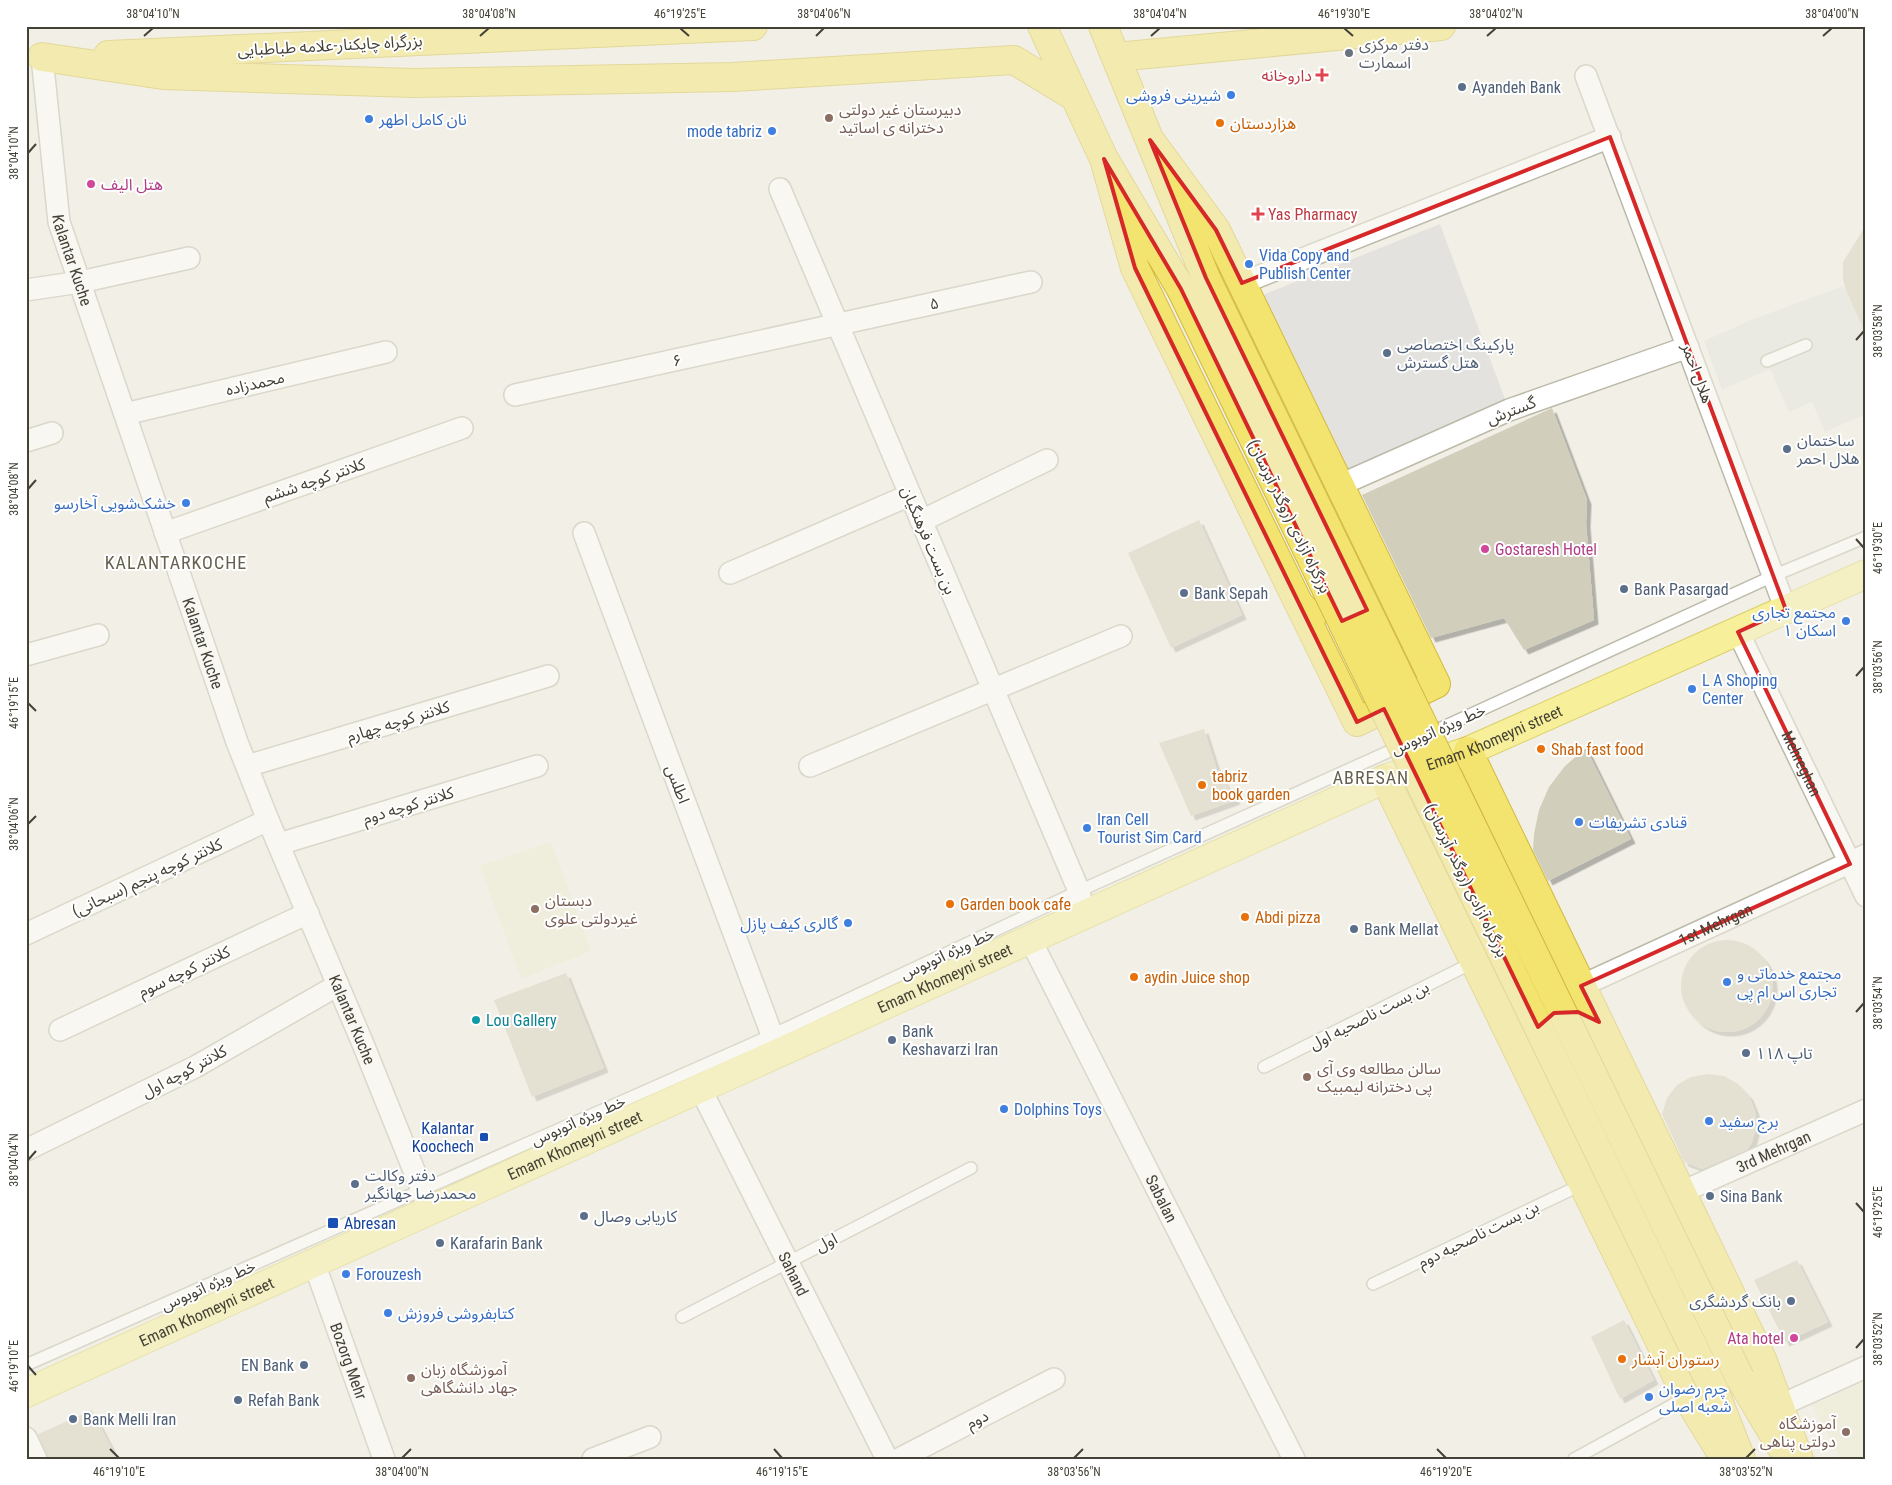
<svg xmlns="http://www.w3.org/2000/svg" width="1892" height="1485" font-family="'Roboto Condensed','Noto Sans Arabic',sans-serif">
<defs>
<filter id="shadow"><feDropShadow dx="4.5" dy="4.5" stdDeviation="0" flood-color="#0004"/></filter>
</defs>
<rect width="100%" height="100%" fill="#f2f0e6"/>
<!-- education -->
<path fill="#eae8d1" d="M551,842L591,951L521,979L480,866Z
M1866,1381V1459H1841L1812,1405Z"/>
<!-- parking -->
<path fill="#e3e2de" d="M1440,224L1509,410L1345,474L1260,296Z
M1843,286L1866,331V414L1825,432L1812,402L1789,412L1770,369L1722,390L1704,341L1751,320Z"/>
<!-- building -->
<path fill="#d2cebc" filter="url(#shadow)" d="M1866,225V334L1846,291L1843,279V262Z
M1552,408L1587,500L1586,523L1594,620L1524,650L1504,618L1431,638L1362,495Z
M1199,520L1242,615L1171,648L1128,553Z
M1204,729L1217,770L1236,800L1191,816L1159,743Z
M1586,748L1631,839L1548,881L1533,850L1534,834L1539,810L1549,787L1565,766Z
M1681 986a46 46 0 1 1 92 0a46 46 0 1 1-92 0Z
M566,973L604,1068L532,1097L494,1000Z
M1708,1074L1724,1076L1738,1084L1749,1096L1755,1111L1756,1128L1752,1142L1747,1150L1702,1169L1684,1162L1662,1114L1667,1098L1677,1085L1691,1077Z
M1797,1260L1828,1322L1785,1342L1754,1280Z
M1624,1320L1654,1380L1620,1399L1591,1337Z
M92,1410L117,1459H48L38,1434Z"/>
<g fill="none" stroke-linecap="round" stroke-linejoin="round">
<!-- lane casing -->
<g stroke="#bcbaa9" stroke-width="14">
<path id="lane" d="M1767,361L1806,345
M1428,734L1773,576L1866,537
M1264,1067L1474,962
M1373,1284L1583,1184
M682,1317L971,1168
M26,1365L772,1035L1079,891L1401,746
M1574,1459L1687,1397"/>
</g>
<!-- street casing -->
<g stroke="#bcbaa9" stroke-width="24">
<g id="street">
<path id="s1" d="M42,57L59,222L237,742L268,820L363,1044L430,1210"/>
<path d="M1586,76L1786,610"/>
<path d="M780,189L1079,891L1083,915"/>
<path d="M1242,283L1610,137"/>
<path d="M26,290L80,282L189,258"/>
<path d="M515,395L1031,282"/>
<path d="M125,414L386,352"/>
<path d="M26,441L52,433"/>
<path d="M1340,485L1509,410L1688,347"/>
<path d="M921,521L1047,460"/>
<path d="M165,533L462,428"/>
<path d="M584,533L772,1035L776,1054"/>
<path d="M730,573L910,495"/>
<path id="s2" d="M1738,632L1866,896"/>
<path d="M26,655L98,635"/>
<path d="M247,766L548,676"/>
<path d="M810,766L1121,636"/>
<path d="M279,844L537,766"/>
<path d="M26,934L268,820"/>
<path id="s3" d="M1030,939L1294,1459"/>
<path id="s4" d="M1581,986L1866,855"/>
<path d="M60,1030L308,913"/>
<path id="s5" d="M700,1088L887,1459"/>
<path d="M26,1150L195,1067L338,985"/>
<path id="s6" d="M1682,1192L1866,1110"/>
<path id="s7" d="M314,1263L384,1459"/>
<path d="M1779,1406L1866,1367"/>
<path d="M26,1438L36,1459"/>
<path d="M593,1459L650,1437"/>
<path d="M899,1459L1054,1379"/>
</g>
</g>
<!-- primary casing -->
<g stroke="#dad06b" stroke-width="30">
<g id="primary">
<path id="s8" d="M26,1393L1385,779L1468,751L1866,574"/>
</g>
</g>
<!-- highway casing -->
<g stroke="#d1ba40" stroke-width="30">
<path id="highway" d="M1042,26L1104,159L1181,289
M1103,26L1206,278
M108,55L753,26
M42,57L163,75L413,83L733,77L1014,60L1075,97
M1116,57L1441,26
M1150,140L1216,230L1436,684L1357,722L1299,604
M1104,159L1135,268L1299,604L1312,617
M1468,751L1762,1359L1799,1459
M1385,779L1687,1397L1725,1459
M1740,1378L1780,1445
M1714,1390L1741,1459"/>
</g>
<!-- lane -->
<use href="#lane" stroke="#fff" stroke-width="11"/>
<!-- street -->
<use href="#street" stroke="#fff" stroke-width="21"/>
<!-- primary -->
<use href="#primary" stroke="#f7ef9a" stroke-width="28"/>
<!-- highway -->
<use href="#highway" stroke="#f3e36f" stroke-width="28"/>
<!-- highway-bridge casing -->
<g stroke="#d1ba40" stroke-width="30" stroke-linecap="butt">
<path id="highway-bridge" d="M1206,278L1740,1378
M1181,289L1714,1390"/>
</g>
<!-- highway-bridge -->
<use href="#highway-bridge" stroke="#f3e36f" stroke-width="28"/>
</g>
<!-- marked area -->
<path d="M0 0H1892V1485H0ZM1610,137L1786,610L1738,632L1850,864L1581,986L1599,1022L1578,1012L1554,1013L1538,1027L1384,709L1357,722L1135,268L1104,159L1181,289L1342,621L1367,610L1206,278L1150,140L1216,230L1242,283Z" fill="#f2f0e6" fill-opacity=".55" fill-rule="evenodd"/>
<path fill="none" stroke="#d62828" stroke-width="4" stroke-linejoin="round" d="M1610,137L1786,610L1738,632L1850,864L1581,986L1599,1022L1578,1012L1554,1013L1538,1027L1384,709L1357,722L1135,268L1104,159L1181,289L1342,621L1367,610L1206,278L1150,140L1216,230L1242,283Z"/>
<!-- ticks -->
<path fill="none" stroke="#444136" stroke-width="2" d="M680,28L689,36M1344,28L1353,36M144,36L153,28M480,36L489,28M816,36L824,28M1151,36L1160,28M1487,36L1496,28M1823,36L1832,28M28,153L36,144M1856,340L1864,331M28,489L36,480M1856,539L1864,548M1856,676L1864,667M28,703L36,711M28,824L36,816M1856,1012L1864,1003M28,1160L36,1151M1856,1203L1864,1212M1856,1348L1864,1339M28,1366L36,1375M110,1449L119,1458M774,1449L782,1458M1437,1449L1446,1458M402,1458L411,1449M1074,1458L1083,1449M1746,1458L1755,1449"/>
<!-- markers -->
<circle fill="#6b7280" stroke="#fff" stroke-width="2" cx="1349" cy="53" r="5"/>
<g fill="#e0444e" stroke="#fff" stroke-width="2">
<path d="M1319.5 67.5h5v5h5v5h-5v5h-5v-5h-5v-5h5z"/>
<path d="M1255.5 206.5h5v5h5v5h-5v5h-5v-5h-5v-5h5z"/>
</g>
<g fill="#5c6f8a" stroke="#fff" stroke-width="2">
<circle cx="1462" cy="87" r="5"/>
<circle cx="1387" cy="353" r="5"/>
<circle cx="1787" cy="449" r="5"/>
<circle cx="1624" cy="589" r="5"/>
<circle cx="1184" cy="593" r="5"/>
<circle cx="1354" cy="929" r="5"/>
<circle cx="892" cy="1040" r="5"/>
<circle cx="1746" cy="1053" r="5"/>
<circle cx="355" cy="1184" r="5"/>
<circle cx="1710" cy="1196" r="5"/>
<circle cx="584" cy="1216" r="5"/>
<circle cx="440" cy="1243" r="5"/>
<circle cx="1791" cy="1301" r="5"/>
<circle cx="304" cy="1365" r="5"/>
<circle cx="238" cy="1400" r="5"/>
<circle cx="73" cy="1419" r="5"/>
</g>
<g fill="#3f7fe0" stroke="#fff" stroke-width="2">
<circle cx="1231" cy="95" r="5"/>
<circle cx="369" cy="119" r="5"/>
<circle cx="772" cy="131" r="5"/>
<circle cx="1249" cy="264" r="5"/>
<circle cx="186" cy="503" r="5"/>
<circle cx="1846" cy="621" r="5"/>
<circle cx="1692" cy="689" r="5"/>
<circle cx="1579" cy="822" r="5"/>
<circle cx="1087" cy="828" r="5"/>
<circle cx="848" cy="923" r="5"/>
<circle cx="1727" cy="982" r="5"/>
<circle cx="1004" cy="1109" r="5"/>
<circle cx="1709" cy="1121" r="5"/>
<circle cx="346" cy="1274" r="5"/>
<circle cx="388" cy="1313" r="5"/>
<circle cx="1649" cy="1397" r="5"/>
</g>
<g fill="#8d6e63" stroke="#fff" stroke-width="2">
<circle cx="829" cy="118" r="5"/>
<circle cx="535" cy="909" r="5"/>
<circle cx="1307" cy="1077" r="5"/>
<circle cx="411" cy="1378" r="5"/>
<circle cx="1846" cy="1432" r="5"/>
</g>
<g fill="#e8710a" stroke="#fff" stroke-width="2">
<circle cx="1220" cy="123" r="5"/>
<circle cx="1541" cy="749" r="5"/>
<circle cx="1202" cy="785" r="5"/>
<circle cx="950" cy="904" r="5"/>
<circle cx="1245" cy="917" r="5"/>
<circle cx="1134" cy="977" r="5"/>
<circle cx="1622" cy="1359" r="5"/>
</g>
<g fill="#d1479c" stroke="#fff" stroke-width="2">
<circle cx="91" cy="184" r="5"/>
<circle cx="1485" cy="549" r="5"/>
<circle cx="1794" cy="1338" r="5"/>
</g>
<circle fill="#0f9aa8" stroke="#fff" stroke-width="2" cx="476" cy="1020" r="5"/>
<g fill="#1a4fb4" stroke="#fff" stroke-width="2">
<rect x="479" y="1132" width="10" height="10" rx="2.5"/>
<rect x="327" y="1217" width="12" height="12" rx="2.5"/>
</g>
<g text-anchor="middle" stroke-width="4" stroke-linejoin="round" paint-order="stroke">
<!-- worship labels -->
<g font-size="16" fill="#5b616d" stroke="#fff" text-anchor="start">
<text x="1359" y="50">دفتر مرکزی<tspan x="1359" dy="18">اسمارت</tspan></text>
</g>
<!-- street labels -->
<g font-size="16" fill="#444136" stroke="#fff">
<text transform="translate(330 45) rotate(-3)" y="6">بزرگراه چایکنار-علامه طباطبایی</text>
<text dy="6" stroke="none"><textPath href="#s1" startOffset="206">Kalantar Kuche</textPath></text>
<text transform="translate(934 303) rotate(-12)" y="6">۵</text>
<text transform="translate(677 360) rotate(-12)" y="6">۶</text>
<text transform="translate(1698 373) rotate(70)" y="6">هلال احمر</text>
<text transform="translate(255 383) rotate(-13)" y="6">محمدزاده</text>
<text transform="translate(1511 410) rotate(-21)" y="6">گسترش</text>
<text transform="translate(314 480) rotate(-19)" y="6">کلانتر کوچه ششم</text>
<text transform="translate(1290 516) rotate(64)" y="6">بزرگراه آزادی (روگذر آبرسان)</text>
<text transform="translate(929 540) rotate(67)" y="6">بن بست فرهنگیان</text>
<text dy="6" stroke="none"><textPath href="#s1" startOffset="611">Kalantar Kuche</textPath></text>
<text transform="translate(398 721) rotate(-17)" y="6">کلانتر کوچه چهارم</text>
<text transform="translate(1438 729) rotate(-24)" y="6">خط ویژه اتوبوس</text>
<text dy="6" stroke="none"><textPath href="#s8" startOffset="1608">Emam Khomeyni street</textPath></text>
<text dy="6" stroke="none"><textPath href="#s2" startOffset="146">Mehreghan</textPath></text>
<text transform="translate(678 784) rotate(69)" y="6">اطلس</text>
<text transform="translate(408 805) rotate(-17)" y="6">کلانتر کوچه دوم</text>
<text transform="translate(147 877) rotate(-25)" y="6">کلانتر کوچه پنجم (سبحانی)</text>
<text transform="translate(1467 880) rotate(64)" y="6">بزرگراه آزادی (روگذر آبرسان)</text>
<text dy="6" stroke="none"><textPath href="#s4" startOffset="148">1st Mehrgan</textPath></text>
<text transform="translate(947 953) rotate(-25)" y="6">خط ویژه اتوبوس</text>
<text transform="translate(184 971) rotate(-25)" y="6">کلانتر کوچه سوم</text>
<text dy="6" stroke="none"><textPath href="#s8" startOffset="1008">Emam Khomeyni street</textPath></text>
<text transform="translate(1369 1015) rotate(-27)" y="6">بن بست ناصحیه اول</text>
<text dy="6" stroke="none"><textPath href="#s1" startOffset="1016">Kalantar Kuche</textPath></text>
<text transform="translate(184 1071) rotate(-28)" y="6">کلانتر کوچه اول</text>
<text transform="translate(578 1120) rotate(-24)" y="6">خط ویژه اتوبوس</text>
<text dy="6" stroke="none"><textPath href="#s8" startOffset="602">Emam Khomeyni street</textPath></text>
<text dy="6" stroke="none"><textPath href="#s6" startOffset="100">3rd Mehrgan</textPath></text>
<text dy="6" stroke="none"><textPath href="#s3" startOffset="291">Sabalan</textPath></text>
<text transform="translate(1478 1234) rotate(-26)" y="6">بن بست ناصحیه دوم</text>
<text transform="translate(826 1242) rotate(-27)" y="6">اول</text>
<text dy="6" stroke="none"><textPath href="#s5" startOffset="208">Sahand</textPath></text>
<text transform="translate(208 1285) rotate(-24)" y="6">خط ویژه اتوبوس</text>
<text dy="6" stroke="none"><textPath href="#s8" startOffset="198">Emam Khomeyni street</textPath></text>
<text dy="6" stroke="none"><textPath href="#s7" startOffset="104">Bozorg Mehr</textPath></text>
<text transform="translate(977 1419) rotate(-27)" y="6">دوم</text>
</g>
<!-- health labels -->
<g font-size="16" fill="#be3a42" stroke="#fff" text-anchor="end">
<text x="1312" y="81">داروخانه</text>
<text x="1268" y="220" text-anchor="start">Yas Pharmacy</text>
</g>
<!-- service labels -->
<g font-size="16" fill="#4e5e75" stroke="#fff" text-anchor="start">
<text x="1472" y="93">Ayandeh Bank</text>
<text x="1397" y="350">پارکینگ اختصاصی<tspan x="1397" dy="18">هتل گسترش</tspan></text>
<text x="1797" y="446">ساختمان<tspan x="1797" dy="18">هلال احمر</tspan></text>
<text x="1634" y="595">Bank Pasargad</text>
<text x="1194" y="599">Bank Sepah</text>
<text x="1364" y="935">Bank Mellat</text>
<text x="902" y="1037">Bank<tspan x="902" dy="18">Keshavarzi Iran</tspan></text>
<text x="1756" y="1059">تاپ ۱۱۸</text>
<text x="365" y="1181">دفتر وکالت<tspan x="365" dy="18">محمدرضا جهانگیر</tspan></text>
<text x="1720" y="1202">Sina Bank</text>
<text x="594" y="1222">کاریابی وصال</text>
<text x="450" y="1249">Karafarin Bank</text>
<text x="1781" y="1307" text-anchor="end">بانک گردشگری</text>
<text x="294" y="1371" text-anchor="end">EN Bank</text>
<text x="248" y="1406">Refah Bank</text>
<text x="83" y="1425">Bank Melli Iran</text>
</g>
<!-- shop labels -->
<g font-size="16" fill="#366cbe" stroke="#fff" text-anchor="start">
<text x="1221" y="101" text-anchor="end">شیرینی فروشی</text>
<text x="379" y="125">نان کامل اطهر</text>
<text x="762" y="137" text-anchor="end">mode tabriz</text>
<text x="1259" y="261">Vida Copy and<tspan x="1259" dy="18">Publish Center</tspan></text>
<text x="176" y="509" text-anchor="end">خشک‌شویی آخارسو</text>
<text x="1836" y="618" text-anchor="end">مجتمع تجاری<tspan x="1836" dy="18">اسکان ۱</tspan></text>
<text x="1702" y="686">L A Shoping<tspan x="1702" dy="18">Center</tspan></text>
<text x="1097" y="825">Iran Cell<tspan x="1097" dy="18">Tourist Sim Card</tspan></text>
<text x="1589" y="828">قنادی تشریفات</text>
<text x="838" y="929" text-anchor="end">گالری کیف پازل</text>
<text x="1737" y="979">مجتمع خدماتی و<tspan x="1737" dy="18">تجاری اس ام پی</tspan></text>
<text x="1014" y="1115">Dolphins Toys</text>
<text x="1719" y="1127">برج سفید</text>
<text x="356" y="1280">Forouzesh</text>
<text x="398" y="1319">کتابفروشی فروزش</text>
<text x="1659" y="1394">چرم رضوان<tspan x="1659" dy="18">شعبه اصلی</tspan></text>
</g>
<!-- education labels -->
<g font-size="16" fill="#785e54" stroke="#fff" text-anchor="start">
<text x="839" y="115">دبیرستان غیر دولتی<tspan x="839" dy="18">دخترانه ی اساتید</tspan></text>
<text x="545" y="906">دبستان<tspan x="545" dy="18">غیردولتی علوی</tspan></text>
<text x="1317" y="1074">سالن مطالعه وی آی<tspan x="1317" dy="18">پی دخترانه لیمبیک</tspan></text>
<text x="421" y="1375">آموزشگاه زبان<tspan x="421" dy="18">جهاد دانشگاهی</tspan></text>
<text x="1836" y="1429" text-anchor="end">آموزشگاه<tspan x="1836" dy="18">دولتی پناهی</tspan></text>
</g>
<!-- food labels -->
<g font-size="16" fill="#c56008" stroke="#fff" text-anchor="start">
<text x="1230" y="129">هزاردستان</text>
<text x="1551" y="755">Shab fast food</text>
<text x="1212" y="782">tabriz<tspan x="1212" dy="18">book garden</tspan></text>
<text x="960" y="910">Garden book cafe</text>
<text x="1255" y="923">Abdi pizza</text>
<text x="1144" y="983">aydin Juice shop</text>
<text x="1632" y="1365">رستوران آبشار</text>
</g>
<!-- hotel labels -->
<g font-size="16" fill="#b23c85" stroke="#fff" text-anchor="start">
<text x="101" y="190">هتل الیف</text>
<text x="1495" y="555">Gostaresh Hotel</text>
<text x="1784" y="1344" text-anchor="end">Ata hotel</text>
</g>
<!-- culture labels -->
<g font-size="16" fill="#0d838f" stroke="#fff" text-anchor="start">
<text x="486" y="1026">Lou Gallery</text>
</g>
<!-- transit labels -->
<g font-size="16" fill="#164399" stroke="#fff" text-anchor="end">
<text x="474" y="1134">Kalantar<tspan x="474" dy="18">Koochech</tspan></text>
<text x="344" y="1229" text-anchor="start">Abresan</text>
</g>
<!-- neighbourhood labels -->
<g font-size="18" letter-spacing="1" fill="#66614e" stroke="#fff">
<text x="176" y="569">KALANTARKOCHE</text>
<text x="1371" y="784">ABRESAN</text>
</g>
</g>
<!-- border -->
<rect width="1892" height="1485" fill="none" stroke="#ffffff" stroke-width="55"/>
<rect x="28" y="28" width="1836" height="1430" fill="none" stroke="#444136" stroke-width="2"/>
<g font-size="12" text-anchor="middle" fill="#444136">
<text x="153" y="18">38°04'10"N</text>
<text x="489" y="18">38°04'08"N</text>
<text x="680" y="18">46°19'25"E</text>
<text x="824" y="18">38°04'06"N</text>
<text x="1160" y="18">38°04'04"N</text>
<text x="1344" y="18">46°19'30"E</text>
<text x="1496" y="18">38°04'02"N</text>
<text x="1832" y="18">38°04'00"N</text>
<text transform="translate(14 153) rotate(-90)" y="4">38°04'10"N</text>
<text transform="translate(1878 331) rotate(-90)" y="4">38°03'58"N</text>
<text transform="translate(14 489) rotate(-90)" y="4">38°04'08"N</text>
<text transform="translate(1878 548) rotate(-90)" y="4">46°19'30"E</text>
<text transform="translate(1878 667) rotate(-90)" y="4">38°03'56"N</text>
<text transform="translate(14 703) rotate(-90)" y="4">46°19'15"E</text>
<text transform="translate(14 824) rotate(-90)" y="4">38°04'06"N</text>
<text transform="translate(1878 1003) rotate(-90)" y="4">38°03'54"N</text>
<text transform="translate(14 1160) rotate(-90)" y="4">38°04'04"N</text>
<text transform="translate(1878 1212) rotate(-90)" y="4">46°19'25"E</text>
<text transform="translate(1878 1339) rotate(-90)" y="4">38°03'52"N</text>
<text transform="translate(14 1366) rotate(-90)" y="4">46°19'10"E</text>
<text x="119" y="1476">46°19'10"E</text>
<text x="402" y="1476">38°04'00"N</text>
<text x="782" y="1476">46°19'15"E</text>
<text x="1074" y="1476">38°03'56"N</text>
<text x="1446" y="1476">46°19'20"E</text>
<text x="1746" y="1476">38°03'52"N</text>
</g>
</svg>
